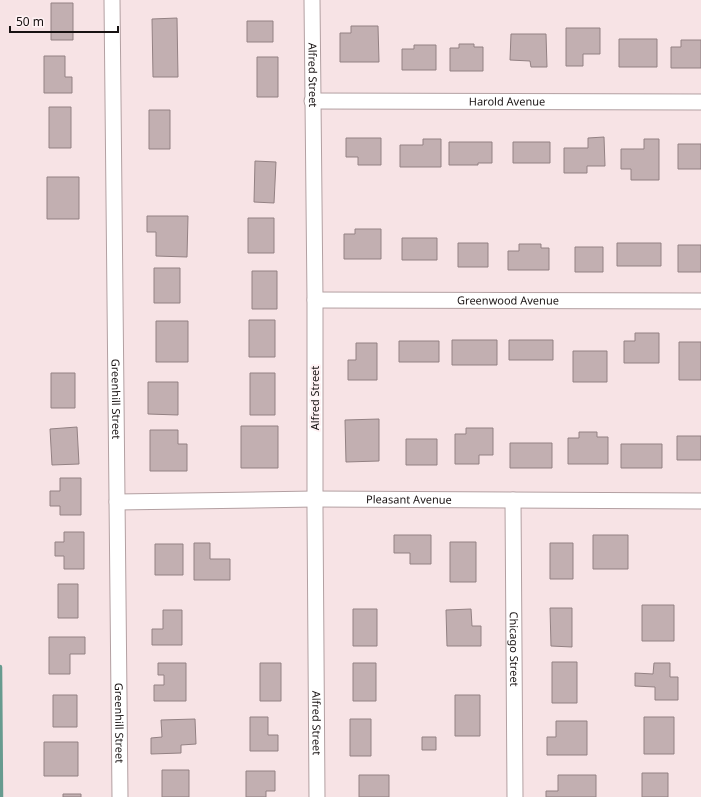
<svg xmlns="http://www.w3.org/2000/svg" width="701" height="797" font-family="'Noto Sans',sans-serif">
<rect width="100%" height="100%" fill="#f7e3e5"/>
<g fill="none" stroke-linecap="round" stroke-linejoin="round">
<!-- stream -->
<path stroke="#679b8f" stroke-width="4.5" d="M0,667L1,797"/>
</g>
<!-- building -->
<path fill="#c2afb1" stroke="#938183" d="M51,3H73V40H51Z
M177,18L178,77H153L152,19Z
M247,21H273V42H247Z
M351,26H378L379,62H340V33H351Z
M566,28H600V54H583V66H566Z
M511,34H546L547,67H531L530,61L510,60Z
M619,39H657V67H619Z
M681,40H701V68H671V47H681Z
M459,44H474V47H483V71H450V48H459Z
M414,45H436V70H402V49H414Z
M44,56H65V77H72V93H44Z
M257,57H278V97H257Z
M49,107H71V148H49Z
M149,110H170V149H149Z
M604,137L605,166H587V173H564V148H588V138Z
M346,138H381V165H358V157H346Z
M423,139H441V167H400V145H423Z
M644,139H659V180H631V169H621V149H644Z
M449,142H492V163H478V165H449Z
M513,142H550V163H513Z
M678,144H701V169H678Z
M255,161L276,162L274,203L254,202Z
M47,177H79V219H47Z
M147,216H188L187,257L156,256V232H147Z
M248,218H274V253H248Z
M355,229H381V259H344V234H355Z
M402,238H437V260H402Z
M458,243H488V267H458Z
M617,243H661V266H617Z
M519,244H541V248H549V270H508V251H519Z
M678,245H701V272H678Z
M575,247H603V272H575Z
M154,268H180V303H154Z
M252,271H277V309H252Z
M249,320H275V357H249Z
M156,321H188V362H156Z
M635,333H659V363H624V341H635Z
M452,340H497V365H452Z
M509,340H553V360H509Z
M399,341H439V362H399Z
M679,342H701V380H679Z
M356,343H377V380H348V360H356Z
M573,351H607V382H573Z
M51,373H75V408H51Z
M250,373H275V415H250Z
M148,382H178V415L148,414Z
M379,419V461L346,462L345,420Z
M241,426H278V468H241Z
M77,427L79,464L52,465L50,429Z
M466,428H493V455H479V464H455V434H466Z
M150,430H178V444H187V471H150Z
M579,432H597V437H608V464H568V438H579Z
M677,436H701V460H677Z
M406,439H437V465H406Z
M510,443H552V468H510Z
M621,444H662V468H621Z
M60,478H81V515H60V506H50V491H60Z
M64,532H84V569H64V556H55V542H64Z
M394,535H431V564H410V553H394Z
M593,535H628V569H593Z
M450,542H476V582H450Z
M194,543H210V559H230V580H194Z
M550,543H573V579H550Z
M155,544H183V575H155Z
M58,584H78V618H58Z
M642,605H674V641H642Z
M550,608H572V647L551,646Z
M353,609H377V646H353Z
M471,609L472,626H481V646H447L446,610Z
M163,610H182V645H152V629H163Z
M49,637H85V654H70V674H49Z
M552,662H577V703H552Z
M158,663H186V701H154V685H164V675H158Z
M260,663H281V701H260Z
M353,663H376V701H353Z
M654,663H670V677H678V700H655V687L635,686V673L653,674Z
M53,695H77V727H53Z
M455,695H480V736H455Z
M250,717H268V735H278V751H250Z
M644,717H674V754H644Z
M195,719L196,744L181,745V753L151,754V738L162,737L161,720Z
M350,719H371V756H350Z
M556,721H587V755H547V737H556Z
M422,737H436V750H422Z
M44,742H78V776H44Z
M162,770H189V797H162Z
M246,771H275V791H266V797H246Z
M642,773H668V797H642Z
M359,775H389V797H359Z
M558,775H596V797H546V791H558Z
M63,794H81V797H63Z"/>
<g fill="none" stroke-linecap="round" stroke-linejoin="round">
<!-- minor casing -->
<g stroke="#b3a0a2" stroke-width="17">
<g id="minor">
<path id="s1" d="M112,0L120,797"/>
<path id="s2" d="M312,0L315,300V511L317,797"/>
<path id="s3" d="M312,101L701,102"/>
<path id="s4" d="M315,300L701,301"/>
<path id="s5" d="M513,500L515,797"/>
<path id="s6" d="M117,502L315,499L701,501"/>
</g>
</g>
<!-- minor -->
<use href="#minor" stroke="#fff" stroke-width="15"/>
</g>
<g text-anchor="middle" stroke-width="4" stroke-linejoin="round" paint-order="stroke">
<!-- street labels -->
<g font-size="11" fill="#181212" stroke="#fff2f4">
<text dy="4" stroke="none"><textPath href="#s2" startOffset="75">Alfred Street</textPath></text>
<text dy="4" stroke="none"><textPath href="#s3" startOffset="195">Harold Avenue</textPath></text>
<text dy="4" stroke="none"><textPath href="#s4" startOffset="193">Greenwood Avenue</textPath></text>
<text transform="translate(315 398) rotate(-90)" y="4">Alfred Street</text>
<text dy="4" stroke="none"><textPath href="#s1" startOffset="399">Greenhill Street</textPath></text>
<text dy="4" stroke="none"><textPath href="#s6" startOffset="292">Pleasant Avenue</textPath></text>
<text dy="4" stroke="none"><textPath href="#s5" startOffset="149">Chicago Street</textPath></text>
<text dy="4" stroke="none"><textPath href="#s1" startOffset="723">Greenhill Street</textPath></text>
<text dy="4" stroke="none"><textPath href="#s2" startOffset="723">Alfred Street</textPath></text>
</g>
</g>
<!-- scale -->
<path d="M10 26v6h108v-6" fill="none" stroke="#181212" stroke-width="2"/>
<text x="16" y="26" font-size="12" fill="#181212" stroke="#fff2f4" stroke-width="3" paint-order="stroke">50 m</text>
</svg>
